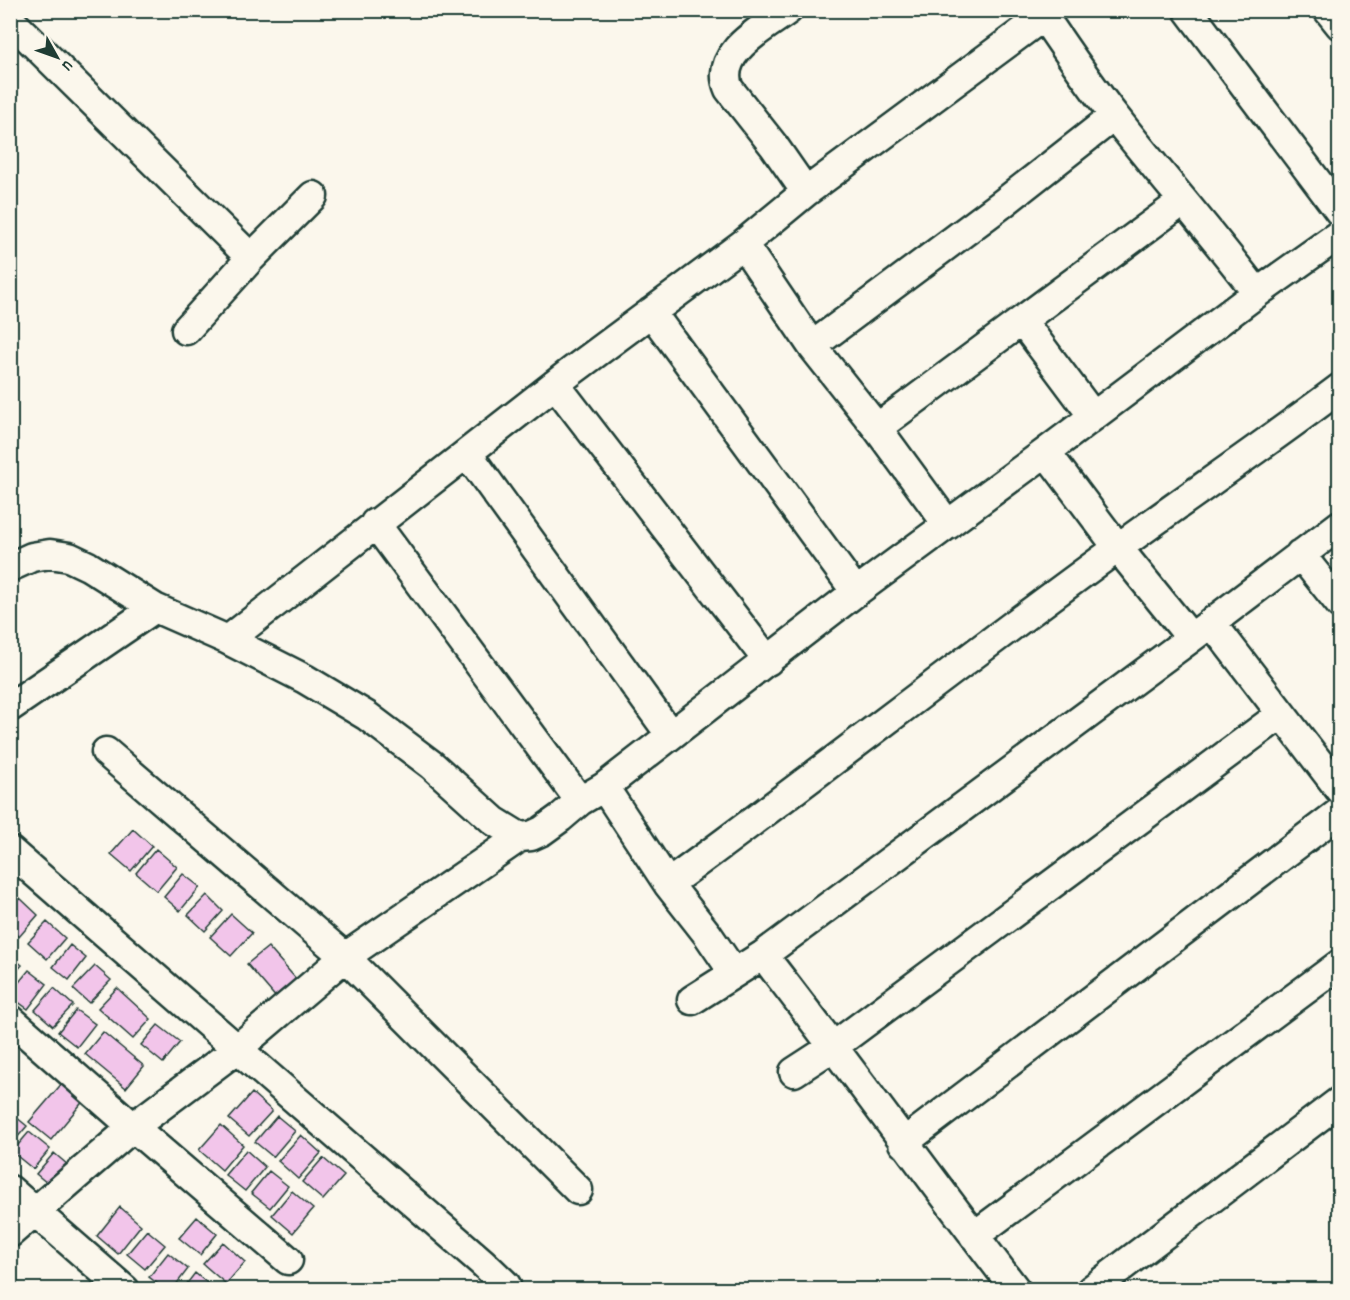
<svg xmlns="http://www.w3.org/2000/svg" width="1350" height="1300" font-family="Dekko,sans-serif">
<rect width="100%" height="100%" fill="#fbf7ec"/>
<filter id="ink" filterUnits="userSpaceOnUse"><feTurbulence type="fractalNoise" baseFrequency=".0167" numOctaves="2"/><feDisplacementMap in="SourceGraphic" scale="12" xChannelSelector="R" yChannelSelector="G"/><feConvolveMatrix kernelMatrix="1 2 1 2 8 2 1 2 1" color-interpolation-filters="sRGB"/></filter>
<g filter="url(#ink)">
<!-- building -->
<path fill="#f2c5ea" stroke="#1f3d34" stroke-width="1.5" d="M133,829L152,846L131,871L111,854Z
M156,849L177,867L157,891L136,873Z
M183,874L200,887L180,911L164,897Z
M207,895L223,911L205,931L188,915Z
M20,898L38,915L19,937L10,929V908Z
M231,914L252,933L231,956L210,937Z
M47,922L65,938L47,959L28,942Z
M70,945L86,958L69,980L53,967Z
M268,947L305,989L284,1007L247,964Z
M10,955L22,965L10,978Z
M95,966L111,980L89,1003L73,989Z
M29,970L47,984L28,1009L10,996V993Z
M54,988L73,1005L53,1026L35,1010Z
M117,988L151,1019L133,1039L98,1008Z
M76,1010L95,1024L77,1047L58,1032Z
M158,1025L180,1042L163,1063L141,1045Z
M103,1032L144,1066L126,1088L85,1054Z
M64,1081L85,1099L51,1140L29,1122Z
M252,1093L272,1111L249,1136L229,1119Z
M10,1112L27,1126L10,1146Z
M277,1116L295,1131L273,1157L255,1142Z
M221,1125L243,1145L222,1170L199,1150Z
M29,1132L50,1149L33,1169L12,1152Z
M301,1135L321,1153L298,1179L278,1161Z
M246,1150L265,1167L245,1191L225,1175Z
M54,1153L75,1171L58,1192L36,1174Z
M323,1158L344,1176L323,1200L302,1182Z
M269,1171L288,1186L270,1208L251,1193Z
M292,1191L313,1209L293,1233L272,1215Z
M120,1207L141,1225L118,1254L97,1236Z
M197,1217L217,1234L200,1255L179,1238Z
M147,1230L165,1245L145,1269L127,1254Z
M223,1242L245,1262L226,1284L203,1264Z
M168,1253L188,1269L172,1290H166L149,1277Z
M195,1273L213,1288L212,1290H182Z"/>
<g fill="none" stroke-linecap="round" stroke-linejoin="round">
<!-- street casing -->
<g stroke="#1f3d34" stroke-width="33">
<path id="street" d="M788,10C764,28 713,53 729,89L774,146L806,192
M1188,10L1340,212
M1328,10L1340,25
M1044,17C1067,51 1090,85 1116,118C1162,177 1212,233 1257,293
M10,20L251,258L186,330
M251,258L313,196
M651,312L856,592
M1022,321L1093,416
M812,346L1002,204L1114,116
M555,384L768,661
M877,428L1183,201
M1046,452L1118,548L1191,638
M467,453L670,734
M375,523L580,801
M948,525L877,428L812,346L743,244L806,192L1052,10
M1300,554L1340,604
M10,567L32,557L50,554L69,557L88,566L155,608L228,640L305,679L367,716L432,765L494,821L520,837L531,836L542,831L560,818L580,801L604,787L856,592L1046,452L1257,293L1340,234
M1211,622L1340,790
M228,640L572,371L743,244
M10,707L155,608
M106,752L345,957L578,1190
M604,787L668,884L708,935L734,973
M10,851L483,1263L506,1285
M668,884C819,774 967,657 1119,547C1192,494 1267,443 1340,388
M763,955C849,1065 930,1179 1016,1290
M692,1000L763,955L1191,638L1340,525
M10,1019L133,1127L288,1260
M794,1072L834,1046L1280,715
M903,1143L1340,812
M10,1190L125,1290
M10,1233L133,1127L237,1049L345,957L520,837
M974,1236L1340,964
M1091,1290L1340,1101"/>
</g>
<!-- street -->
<use href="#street" stroke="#fbf7ec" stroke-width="28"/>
</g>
</g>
<!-- margin -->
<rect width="1350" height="1300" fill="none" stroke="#fbf7ec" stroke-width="36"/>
<rect x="18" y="18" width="1314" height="1264" fill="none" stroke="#1f3d34" stroke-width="2" filter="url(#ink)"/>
<!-- north arrow -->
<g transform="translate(57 57) rotate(130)" stroke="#fbf7ec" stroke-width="4.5" paint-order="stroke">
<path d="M0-4.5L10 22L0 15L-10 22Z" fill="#1f3d34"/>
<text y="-9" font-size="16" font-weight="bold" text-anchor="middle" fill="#1f3d34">U</text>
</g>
</svg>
